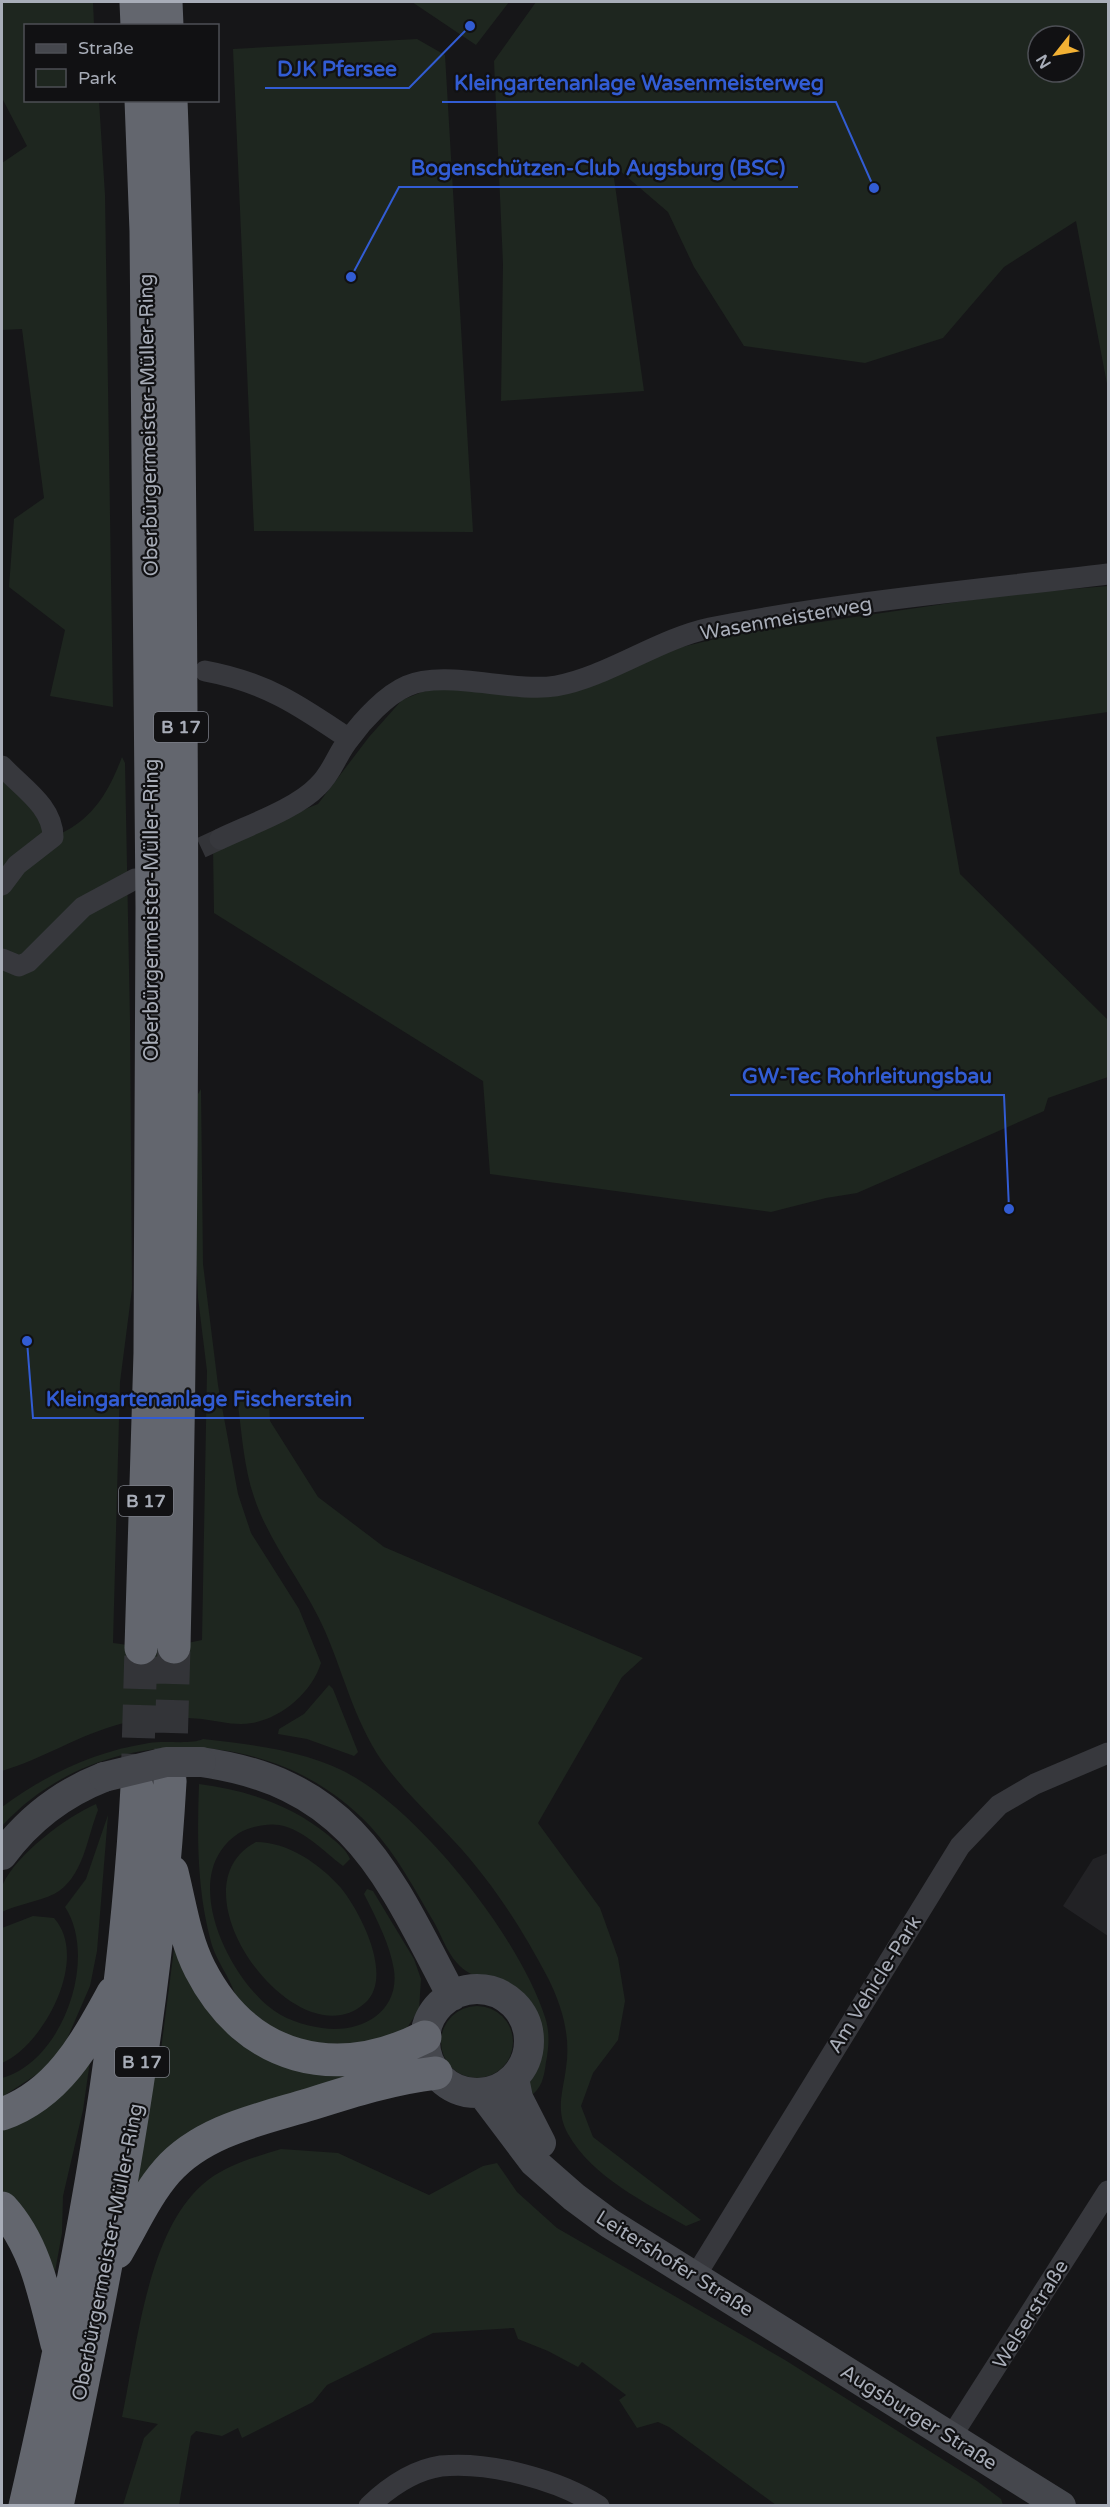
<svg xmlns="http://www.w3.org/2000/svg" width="1110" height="2507" font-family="'Varela Round',sans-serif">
<rect width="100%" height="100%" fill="#161618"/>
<!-- built -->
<path fill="#222225" d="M1108,1853V1936L1063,1906L1093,1859Z"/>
<!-- green -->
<path fill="#1e261f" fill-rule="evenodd" d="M2,2H93L94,25L26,26V100L99,101L105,195L113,707L50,696L65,630L9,587L14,519L44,498L22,329L2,330V163L27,146L2,98Z
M412,2H509L476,45Z
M536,2H1108V389L1076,221L1004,267L943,338L865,363L744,346L694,267L668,212L612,164L644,391L501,401L503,264L494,61ZM1038,36H1074V72H1038Z
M417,39L445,55L473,532L254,531L233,49Z
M1108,586V712L936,737L960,874L1108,1020V1077L1048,1098L1044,1111L857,1193L826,1198L771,1212L490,1174L483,1081L214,913L213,846L318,804L369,737L402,700L422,692L441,688L489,693L732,635L1012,594Z
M122,757L125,763L130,1020L132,1289L120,1382L113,1643L158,1649L202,1640L207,1371L198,1298L196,1250L198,1094L201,1089L203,1264L218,1385L238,1494L251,1533L299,1609L321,1663C312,1692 282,1718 252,1723C235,1726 218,1721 202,1719C176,1716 146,1717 120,1724C79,1735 42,1759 2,1771V771L53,837C91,822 108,794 122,757Z
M245,1391L269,1402L270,1421L318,1497L384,1547L643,1658L622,1677L538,1823L600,1908L618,1958L625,2001L618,2040L593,2073L581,2106L593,2137L701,2220L686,2226C646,2203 592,2177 568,2134C555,2110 563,2092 566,2068C571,2036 562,2006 548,1978C526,1936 501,1896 470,1859C444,1828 413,1801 388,1769C356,1728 345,1677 325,1631C305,1585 270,1545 254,1497C244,1468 242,1435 238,1405V1395Z
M329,1685L333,1689L358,1752L354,1756L307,1739L278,1734L279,1729L304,1714Z
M203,1739C254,1745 312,1751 356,1778C427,1821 520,1939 545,2017C550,2032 549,2047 546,2062C544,2077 542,2089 529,2097C528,2069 546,2047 535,2018C518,1972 481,1990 457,1963C447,1952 442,1937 435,1924C415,1890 397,1855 370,1826C273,1722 98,1721 2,1826V1807C47,1774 93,1752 149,1743C165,1740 190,1745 203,1739Z
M199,1784C247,1790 291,1805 328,1835C336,1842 346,1849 350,1859L343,1866C323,1851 305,1830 279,1825C267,1823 250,1827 239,1833C178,1873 226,1971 268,2006C283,2019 303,2025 322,2028C358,2034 400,2014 394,1970C390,1944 376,1918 364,1894L367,1889L373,1891L414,1959L421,1979L419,2010L402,2035L348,2050L289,2040L237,2002C233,1980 217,1964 211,1942C197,1890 197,1838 199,1784Z
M96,1804L98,1810C87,1838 83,1879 54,1894C38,1902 18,1904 2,1912C1,1904 0,1891 3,1884C17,1854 66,1817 96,1804Z
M108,1815L97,1951L90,1986L67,2039L70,2043L45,2069L2,2097V2078C62,2062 99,1959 65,1907L86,1879Z
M256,1842C288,1842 320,1864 341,1888C361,1913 394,1977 365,2003C298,2064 167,1889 256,1842Z
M33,1916L54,1918C90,1958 44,2045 2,2063V1928Z
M175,1941L200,1999L360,2069L136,2187L155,2066L159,2065Z
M441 2042a36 36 0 1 1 72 0a36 36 0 1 1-72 0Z
M90,2061L83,2110L63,2196L62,2233L54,2277L2,2189V2128Z
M281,2149L338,2153L429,2195L483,2166L497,2163L517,2192L557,2228L785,2360L977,2481L1001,2499L1003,2505H776L669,2427L658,2422L637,2428L619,2400L626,2395L582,2362L578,2367L548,2351L518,2339L514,2328L433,2333L327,2385L313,2402L242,2438L238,2428L222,2436L196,2431L191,2436L179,2505H123L144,2438L158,2424L122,2417C137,2347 147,2234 202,2185C223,2166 255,2157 281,2149Z"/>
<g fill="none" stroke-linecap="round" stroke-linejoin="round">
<!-- street-tunnel -->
<path stroke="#333438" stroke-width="21" stroke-dasharray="21 10" stroke-linecap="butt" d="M173,861L220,839"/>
<!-- highway-tunnel -->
<path stroke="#333438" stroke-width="33" stroke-dasharray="33 16" stroke-linecap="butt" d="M170,1782L174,1647
M137,1787L141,1648"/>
<!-- street -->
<path stroke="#37383d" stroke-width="21" d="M205,671C265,682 299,705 349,739
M2,766C21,787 53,806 53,837L17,865L2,885
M220,839C249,825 296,809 318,786C333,772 337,753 350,738C363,720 386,695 407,686C445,669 512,693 556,686C607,677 658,639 710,628C841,602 976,590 1108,574
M2,959L19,966L28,962L83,907L135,879
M696,2275L960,1846L999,1805L1035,1784L1108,1753
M951,2437L1108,2191
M369,2506C388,2488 414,2470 441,2466C489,2461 559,2480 599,2506"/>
<!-- secondary -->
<path stroke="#45474d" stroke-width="30" d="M201,1762C353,1783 388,1875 452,1996
M2,1855C28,1820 63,1793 104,1777
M425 2041a52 52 0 1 1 104 0a52 52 0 1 1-104 0Z
M514,2078L518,2098L541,2143
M482,2093L534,2162L574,2197L609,2223L1061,2506"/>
<!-- highway -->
<path stroke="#63666e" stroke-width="33" d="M136,2L137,26
M166,2L167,26
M171,100C179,305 180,510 181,714C183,1025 181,1336 174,1647
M141,1648L150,1353L152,907L146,231L141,100
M172,1872C180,1904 185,1940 200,1969C247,2061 336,2082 425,2037
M2,2114C59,2094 86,2042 113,1993
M2,2208C36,2245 45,2297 57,2344
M117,2252C133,2225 146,2195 167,2171C203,2130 262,2119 311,2104C352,2091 393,2078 436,2073
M25,2506C80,2268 124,2030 137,1787
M57,2506C108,2266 156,2027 170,1782"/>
<!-- secondary-bridge -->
<path stroke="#45474d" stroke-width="30" d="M104,1777L166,1762H201"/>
</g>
<g text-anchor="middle" stroke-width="4.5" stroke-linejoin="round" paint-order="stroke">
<!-- shield labels -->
<g fill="#111113" stroke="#7b7e86" stroke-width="1.5">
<rect x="154" y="712" width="54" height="30" rx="4.5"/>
<rect x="119" y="1486" width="54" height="30" rx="4.5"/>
<rect x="115" y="2047" width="54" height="30" rx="4.5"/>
</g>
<g font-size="18" font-weight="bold" fill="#a8adb8">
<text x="181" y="733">B 17</text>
<text x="146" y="1507">B 17</text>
<text x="142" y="2068">B 17</text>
</g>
<!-- street labels -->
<g font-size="20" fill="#a8adb8" stroke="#111113">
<text transform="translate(148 425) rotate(-91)" y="7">Oberbürgermeister-Müller-Ring</text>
<text transform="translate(786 618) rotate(-10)" y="7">Wasenmeisterweg</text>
<text transform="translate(151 910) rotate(-90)" y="7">Oberbürgermeister-Müller-Ring</text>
<text transform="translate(874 1984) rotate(-58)" y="7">Am Vehicle-Park</text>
<text transform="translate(107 2252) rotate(-79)" y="7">Oberbürgermeister-Müller-Ring</text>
<text transform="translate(675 2263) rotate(32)" y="7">Leitershofer Straße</text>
<text transform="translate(1030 2314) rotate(-58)" y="7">Welserstraße</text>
<text transform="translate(919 2417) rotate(32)" y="7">Augsburger Straße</text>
</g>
</g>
<!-- callouts -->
<path fill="none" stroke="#325cd3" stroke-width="2" d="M470 26L409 88H265M874 188L836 102H442M351 277L399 187H798M1009 1209L1004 1095H730M27 1341L33 1418H364"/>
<g fill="#325cd3" stroke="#111113" stroke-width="2">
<circle cx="470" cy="26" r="6"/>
<circle cx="874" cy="188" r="6"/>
<circle cx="351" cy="277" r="6"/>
<circle cx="1009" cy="1209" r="6"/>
<circle cx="27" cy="1341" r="6"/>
</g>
<g font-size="21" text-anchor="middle" font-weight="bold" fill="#325cd3" stroke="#111113" stroke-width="4.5" stroke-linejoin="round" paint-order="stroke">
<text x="337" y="76">DJK Pfersee</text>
<text x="639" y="90">Kleingartenanlage Wasenmeisterweg</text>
<text x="598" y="175">Bogenschützen-Club Augsburg (BSC)</text>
<text x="867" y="1083">GW-Tec Rohrleitungsbau</text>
<text x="199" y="1406">Kleingartenanlage Fischerstein</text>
</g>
<!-- border -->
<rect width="1110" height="2507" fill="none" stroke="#a8adb8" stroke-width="6"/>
<!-- legend -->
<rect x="24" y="24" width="195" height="78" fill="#111113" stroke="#4d4f55" stroke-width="1.5"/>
<rect x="36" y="44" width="30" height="9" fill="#45474d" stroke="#4d4f55" stroke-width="1.5"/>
<text x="78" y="54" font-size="18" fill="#a8adb8">Straße</text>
<rect x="36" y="69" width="30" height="18" fill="#1e261f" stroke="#4d4f55" stroke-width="1.5"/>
<text x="78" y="84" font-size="18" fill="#a8adb8">Park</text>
<!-- north arrow -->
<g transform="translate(1056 54) rotate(239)"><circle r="28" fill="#111113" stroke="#4d4f55" stroke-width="1.5"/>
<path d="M0-4.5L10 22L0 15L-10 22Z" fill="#f2b134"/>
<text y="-9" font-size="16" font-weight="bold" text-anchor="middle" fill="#a8adb8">N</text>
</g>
</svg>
